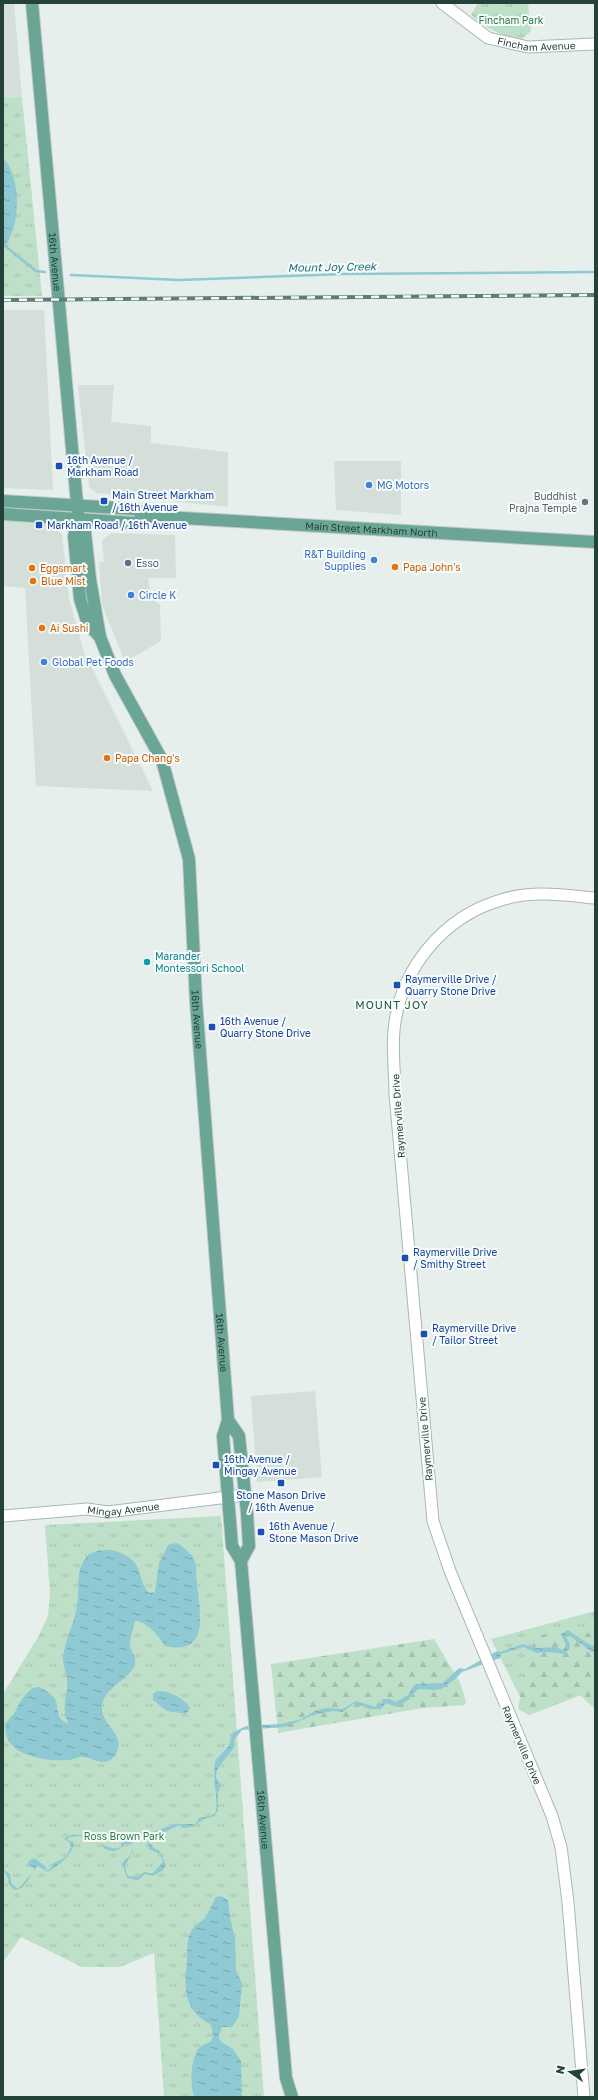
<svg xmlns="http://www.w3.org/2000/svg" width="598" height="2100" font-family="'Golos Text',sans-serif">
<defs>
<pattern id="grass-tufts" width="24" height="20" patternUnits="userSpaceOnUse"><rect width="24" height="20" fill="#bfe0c8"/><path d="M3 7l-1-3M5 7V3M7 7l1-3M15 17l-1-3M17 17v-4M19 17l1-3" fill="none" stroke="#a4c1ad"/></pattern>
<pattern id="forest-firs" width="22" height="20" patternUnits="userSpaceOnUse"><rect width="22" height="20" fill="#bfe0c8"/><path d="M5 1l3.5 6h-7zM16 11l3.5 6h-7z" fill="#a4c1ad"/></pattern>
<pattern id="water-ripples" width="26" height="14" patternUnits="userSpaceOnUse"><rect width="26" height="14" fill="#8ec9d4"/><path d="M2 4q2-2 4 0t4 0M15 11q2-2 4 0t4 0" fill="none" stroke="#74a5ad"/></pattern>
</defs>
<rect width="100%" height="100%" fill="#e6efeb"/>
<!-- built -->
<path fill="#d4dfda" d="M3,3H14L22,97L3,98Z
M3,310H44L53,490L3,488Z
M78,385H114L111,422L151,426V443L228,452V507L97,493L89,487Z
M334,461H401V515L336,510Z
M3,517L43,520L62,534L69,598L84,652L153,791L36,786L25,588L3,586Z
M111,533L175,535L176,578H148L151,598L160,605L161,641L130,659L123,657L102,605L99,562H104L102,541Z
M315,1391L322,1477L257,1482L251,1396Z"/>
<!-- grass -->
<path fill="url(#grass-tufts)" d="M478,3H528L531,31L522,39C501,37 487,28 471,15Z
M22,97L42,296H3V98Z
M221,1516L264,2097H164L154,1953L120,1967H82L21,1937L3,1962V1694L38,1637L48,1616L50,1593L45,1525Z
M595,1611V1698L579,1696L529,1715L491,1639Z"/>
<!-- forest -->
<path fill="url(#forest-firs)" d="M595,1633V1709L569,1685L529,1715L518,1709L526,1666L537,1635Z
M434,1639L460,1682L466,1702L464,1705L423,1708L278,1733L271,1664Z"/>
<!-- water -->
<path fill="url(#water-ripples)" d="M3,158C22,176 21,230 3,248Z
M177,1543C180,1544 192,1554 193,1557C197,1564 196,1576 197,1584C200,1613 210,1656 165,1646C159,1636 147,1621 135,1621C133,1629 130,1637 130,1645C131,1654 140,1661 132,1670C123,1683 101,1690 102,1710C103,1727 128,1736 115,1755C106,1769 93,1757 82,1757C77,1757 73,1760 68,1760C47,1762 0,1756 6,1723C8,1719 13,1716 15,1712C19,1703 27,1689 37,1687C40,1687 43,1689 45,1690C49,1693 54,1696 56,1701C58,1709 57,1721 68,1723C60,1705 69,1695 67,1678C66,1671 62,1664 63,1657C65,1640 74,1624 77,1607C80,1592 75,1572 85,1559C92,1549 108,1548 118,1552C146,1562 135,1577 149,1593L155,1592L159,1563L168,1545Z
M568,1630L590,1645L595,1646V1651L592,1652L567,1634L565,1635L570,1644L569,1649L564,1654L549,1652L537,1653L523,1647L501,1654L500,1658L462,1672L454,1680L441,1689L433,1690L418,1689L408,1700L397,1707L386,1703L381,1709H369L355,1703L342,1712L334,1711L316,1714L285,1727L242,1730L234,1740L235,1746C227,1759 217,1764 216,1776C216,1779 220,1783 221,1785C214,1798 222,1804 215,1816L204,1819L192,1827L183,1828L179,1825L163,1833L160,1831L149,1836V1844L160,1852L166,1865L163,1870L153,1876L145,1874L138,1880L127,1878L122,1863L131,1855L133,1846L131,1844H124L120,1849L113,1851L105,1849L101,1844L92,1840L91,1841L81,1836L70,1837L67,1840L74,1842C73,1855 58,1866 48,1872L38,1866C29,1873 29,1888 14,1890L8,1883L9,1880L3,1869L10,1874L11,1882L16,1888H19L33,1872L34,1868L28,1864L29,1861L34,1858L45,1866L46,1870L50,1869L54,1863L66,1857L71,1847L70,1843L64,1839C82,1823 105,1855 121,1847L123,1839L128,1836C143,1859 118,1857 128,1876L137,1877L144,1872L152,1874L163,1862L160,1854L149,1849L148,1840L146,1839L149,1833L175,1824H195L199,1818L211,1816L216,1812C218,1796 212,1779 215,1762C217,1756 226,1751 229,1745C231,1741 230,1737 232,1733L246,1726L281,1724L302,1719L315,1711L326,1708L343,1709L356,1701L376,1707L381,1705L382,1699H389L396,1702L408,1695L415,1684L443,1683L459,1668L465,1669L497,1651L500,1652L523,1644L537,1648L556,1647L563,1650L566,1645L561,1634Z
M157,1691C168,1690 185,1698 190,1708L186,1714L167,1711L153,1700V1694Z
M221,1896L228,1900L230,1917L235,1938L236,1970L242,1984L239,2016L232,2027H222L219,2035L220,2041L233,2049L241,2061L242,2097H194C190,2084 190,2058 200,2047C203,2044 207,2044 211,2041L213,2037L212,2028L210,2024C183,2010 184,1988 187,1961C187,1953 187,1943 189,1936C192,1927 198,1924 205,1918C207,1916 213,1902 216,1897Z"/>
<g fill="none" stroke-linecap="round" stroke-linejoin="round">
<!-- stream -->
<path stroke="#8ec9d4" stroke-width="2.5" d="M5,246L36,271L45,272
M71,275L179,280L343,274L595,272"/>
<!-- minor casing -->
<g stroke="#a8b8b2" stroke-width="13">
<g id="minor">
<path id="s1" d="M442,3L488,38L528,47L595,44"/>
<path id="s2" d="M3,1516L87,1509L108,1512L244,1495"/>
<path d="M584,2097L568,1902L561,1847L552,1816L450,1571L433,1521L395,1094C395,1073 392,1051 394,1030C400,969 443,917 501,900C532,890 564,895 595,898"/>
</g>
</g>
<!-- major casing -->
<g stroke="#c2cac8" stroke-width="14">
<g id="major">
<path id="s3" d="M32,3L76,493L79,520L85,532L90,579L100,637L115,675L162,760L189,859L196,1001L228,1420L223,1436L232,1546L241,1561L286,2078L292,2097"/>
<path id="s4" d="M3,501L135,509L147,516L595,542"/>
<path d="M3,514L136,523L147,516"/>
<path d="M79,520L74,536L80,599L88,624L100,637"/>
<path d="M228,1420L239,1436L247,1513L249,1546L241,1561"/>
</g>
</g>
<!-- minor -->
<use href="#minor" stroke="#fff" stroke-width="11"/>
<!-- major -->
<use href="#major" stroke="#6aa596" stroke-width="12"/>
<!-- rail casing -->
<g stroke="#5f7d75" stroke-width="4">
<path id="rail" d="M3,300L595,295"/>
</g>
<!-- rail -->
<use href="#rail" stroke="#f7fbf9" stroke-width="2.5" stroke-dasharray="8" stroke-linecap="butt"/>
</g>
<!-- markers -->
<g fill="#1a4fb4" stroke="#f7fbf9" stroke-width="1.5">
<rect x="55" y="462" width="8" height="8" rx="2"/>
<rect x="100" y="497" width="8" height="8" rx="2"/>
<rect x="35" y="521" width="8" height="8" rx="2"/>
<rect x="393" y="981" width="8" height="8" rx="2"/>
<rect x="208" y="1023" width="8" height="8" rx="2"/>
<rect x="401" y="1254" width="8" height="8" rx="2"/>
<rect x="420" y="1330" width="8" height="8" rx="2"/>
<rect x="212" y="1461" width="8" height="8" rx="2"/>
<rect x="277" y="1479" width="8" height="8" rx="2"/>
<rect x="257" y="1528" width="8" height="8" rx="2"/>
</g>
<g fill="#3f7fe0" stroke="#f7fbf9" stroke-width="1.5">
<circle cx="369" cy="485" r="4"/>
<circle cx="374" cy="560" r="4"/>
<circle cx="131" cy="595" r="4"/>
<circle cx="44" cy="662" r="4"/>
</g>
<circle fill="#6b7280" stroke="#f7fbf9" stroke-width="1.5" cx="585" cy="502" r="4"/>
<circle fill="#5c6f8a" stroke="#f7fbf9" stroke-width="1.5" cx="128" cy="563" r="4"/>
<g fill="#e8710a" stroke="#f7fbf9" stroke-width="1.5">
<circle cx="395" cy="567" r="4"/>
<circle cx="32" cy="568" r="4"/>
<circle cx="33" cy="581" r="4"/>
<circle cx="42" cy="628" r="4"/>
<circle cx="107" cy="758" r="4"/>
</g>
<circle fill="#0f9aa8" stroke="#f7fbf9" stroke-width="1.5" cx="147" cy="962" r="4"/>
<g text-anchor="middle" stroke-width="4" stroke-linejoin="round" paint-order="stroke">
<!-- park labels -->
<g font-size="10" fill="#2d7a4b" stroke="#f7fbf9">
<text x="511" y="24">Fincham Park</text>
<text x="124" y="1840">Ross Brown Park</text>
</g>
<!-- street labels -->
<g font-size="10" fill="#24423a" stroke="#f7fbf9">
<text dy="4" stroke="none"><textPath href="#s1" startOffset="107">Fincham Avenue</textPath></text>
<text dy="4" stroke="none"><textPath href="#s3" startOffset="260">16th Avenue</textPath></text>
<text dy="4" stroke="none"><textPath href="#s4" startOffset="371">Main Street Markham North</textPath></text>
<text dy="4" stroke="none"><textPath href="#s3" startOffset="1040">16th Avenue</textPath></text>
<text transform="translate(398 1116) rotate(-94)" y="4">Raymerville Drive</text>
<text dy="4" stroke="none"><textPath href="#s3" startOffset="1364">16th Avenue</textPath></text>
<text transform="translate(425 1439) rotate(-95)" y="4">Raymerville Drive</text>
<text dy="4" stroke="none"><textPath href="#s2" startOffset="121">Mingay Avenue</textPath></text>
<text transform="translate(522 1745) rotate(67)" y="4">Raymerville Drive</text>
<text dy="4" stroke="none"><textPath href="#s3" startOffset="1846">16th Avenue</textPath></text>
</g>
<!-- transit labels -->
<g font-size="10" fill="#164399" stroke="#f7fbf9" text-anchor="start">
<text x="67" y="464">16th Avenue /<tspan x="67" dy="12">Markham Road</tspan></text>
<text x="112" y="499">Main Street Markham<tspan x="112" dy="12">/ 16th Avenue</tspan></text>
<text x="47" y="529">Markham Road / 16th Avenue</text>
<text x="405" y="983">Raymerville Drive /<tspan x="405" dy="12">Quarry Stone Drive</tspan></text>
<text x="220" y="1025">16th Avenue /<tspan x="220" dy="12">Quarry Stone Drive</tspan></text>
<text x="413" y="1256">Raymerville Drive<tspan x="413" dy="12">/ Smithy Street</tspan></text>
<text x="432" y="1332">Raymerville Drive<tspan x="432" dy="12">/ Tailor Street</tspan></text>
<text x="224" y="1463">16th Avenue /<tspan x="224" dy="12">Mingay Avenue</tspan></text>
<text x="281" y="1499" text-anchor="middle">Stone Mason Drive<tspan x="281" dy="12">/ 16th Avenue</tspan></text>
<text x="269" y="1530">16th Avenue /<tspan x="269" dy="12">Stone Mason Drive</tspan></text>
</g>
<!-- shop labels -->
<g font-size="10" fill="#366cbe" stroke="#f7fbf9" text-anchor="start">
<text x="377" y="489">MG Motors</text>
<text x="366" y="558" text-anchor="end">R&amp;T Building<tspan x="366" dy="12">Supplies</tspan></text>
<text x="139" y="599">Circle K</text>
<text x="52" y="666">Global Pet Foods</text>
</g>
<!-- worship labels -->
<g font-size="10" fill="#5b616d" stroke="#f7fbf9" text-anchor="end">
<text x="577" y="500">Buddhist<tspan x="577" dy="12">Prajna Temple</tspan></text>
</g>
<!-- service labels -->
<g font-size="10" fill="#4e5e75" stroke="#f7fbf9" text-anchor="start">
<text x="136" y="567">Esso</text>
</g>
<!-- food labels -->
<g font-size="10" fill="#c56008" stroke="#f7fbf9" text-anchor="start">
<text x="403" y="571">Papa John's</text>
<text x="40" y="572">Eggsmart</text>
<text x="41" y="585">Blue Mist</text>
<text x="50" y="632">Ai Sushi</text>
<text x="115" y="762">Papa Chang's</text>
</g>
<!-- culture labels -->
<g font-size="10" fill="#0d838f" stroke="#f7fbf9" text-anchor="start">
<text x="155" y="960">Marander<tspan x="155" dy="12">Montessori School</tspan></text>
</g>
<!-- water labels -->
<g font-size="11" font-style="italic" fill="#1c6f80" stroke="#f7fbf9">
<text transform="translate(332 267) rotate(-1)" y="4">Mount Joy Creek</text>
</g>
<!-- neighbourhood labels -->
<g font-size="11" letter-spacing="1" fill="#1f5548" stroke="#f7fbf9">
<text x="392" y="1009">MOUNT JOY</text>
</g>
</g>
<!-- border -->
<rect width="598" height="2100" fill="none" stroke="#24423a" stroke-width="8"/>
<!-- north arrow -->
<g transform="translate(570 2072) rotate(283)" stroke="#f7fbf9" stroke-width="3" paint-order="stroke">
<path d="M0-3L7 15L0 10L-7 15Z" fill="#24423a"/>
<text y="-6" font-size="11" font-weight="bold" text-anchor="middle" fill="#24423a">N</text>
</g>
</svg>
